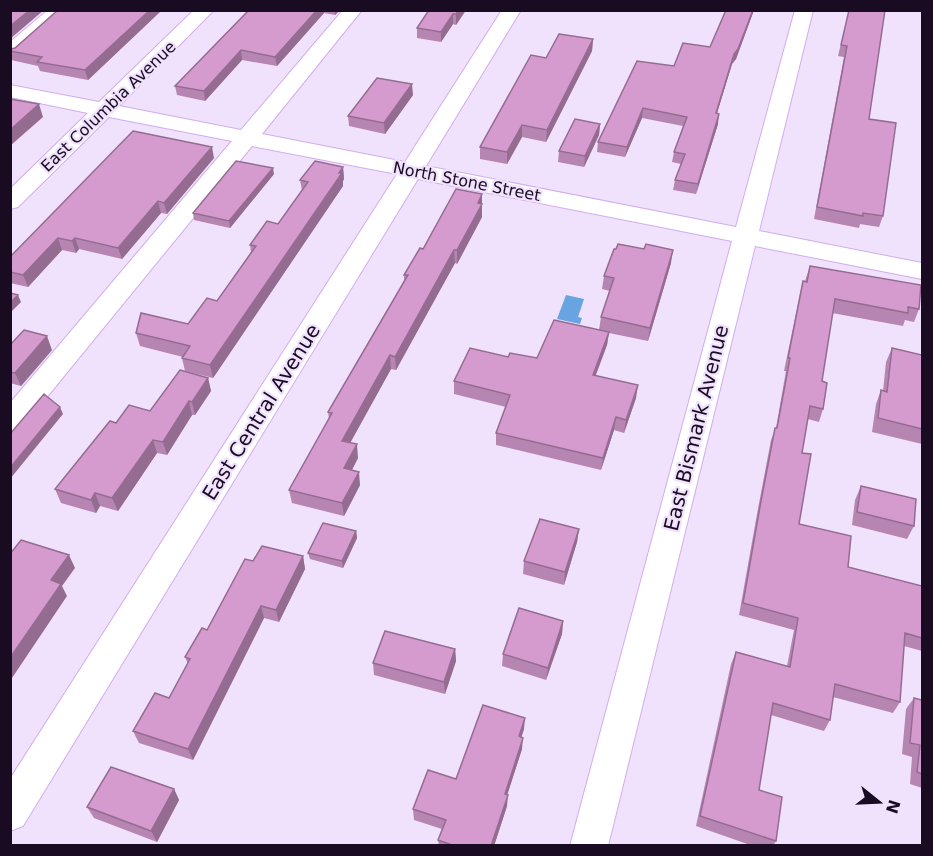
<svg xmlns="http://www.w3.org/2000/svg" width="933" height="856" font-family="'DejaVu Sans',sans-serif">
<rect width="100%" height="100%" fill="#f0e1fc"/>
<!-- water -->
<path fill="#67a4e1" d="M566,295L584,299L578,317L582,318L580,324L557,319Z"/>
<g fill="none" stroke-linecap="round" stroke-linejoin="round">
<!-- minor casing -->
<g stroke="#d2aded" stroke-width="2">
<path id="minor" d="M48,10H69L17,56L10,58V42Z
M194,10H214L119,106L241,130L343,10H362L262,134L405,162L502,10H521L426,166L736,227L795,10H813L759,231L922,263V279L755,246L608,846H570L732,241L418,179L23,826L10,831V779L397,174L252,146L20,430L10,433V403L232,141L109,117L18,207L10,209V189L88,113L10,97V85L99,102Z"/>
</g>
<!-- minor -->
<use href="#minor" fill="#fff" fill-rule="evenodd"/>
</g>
<!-- wall -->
<path fill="#b785b2" d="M162,10L88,80L40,71L38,66L11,60L10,59V49Z
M249,10H340L335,15L324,13L277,66L242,60L205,101L177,95L175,86Z
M429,10H466L456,25L453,24L441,42L417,38V28Z
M726,10H754L736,59L732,64L717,113L718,124L696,194L673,190L675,180L681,164L672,162L674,152L683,126L642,118L625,157L597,152L598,142L674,66L710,47Z
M849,10L869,119L883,216L879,227L860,224L859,228L814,219L844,57L838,56Z
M593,39L592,51L546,142L522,137L507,164L480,159V147L546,58Z
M413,95L385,134L349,126L348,116Z
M600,124L599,135L584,167L558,162L559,151Z
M214,158L167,214L161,213L122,259L79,249L76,253L62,250L28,287L10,283V257Z
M343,167L344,179L343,181V186L213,378L185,371L182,358L183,357L140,346L136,333L188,324L217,301L251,252L250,245L278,224L302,190L300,180Z
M274,174L230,228L194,220L193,213Z
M482,208V217L457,264L455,263L396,370L391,369L350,443L358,458L352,470L360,485L344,516L292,503L289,490L329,419L328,412L404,281V275L423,249Z
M671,263L648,341L609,333L607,345L596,375L636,398L624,433L614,430L601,470L496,445V433L506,407L454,394V381L508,357L537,358L599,330L601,317L610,291L602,289L604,276Z
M810,266L919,309L914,322L905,320L903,326L832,313L822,381L823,409L819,422L808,419L802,453L799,524L848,567L921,586L922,584V651L904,646L900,702L893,713L833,697L830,720L824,731L771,715L759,790L776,841L773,846H753L696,826L731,664L736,652L787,666L794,630L739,615L757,514L771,440L776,428L786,371H784L800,294L803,281H805Z
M10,345L52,350L21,386L10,383Z
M892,348L922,355V444L872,432L876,404L881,390L883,391L886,362Z
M208,378L211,391L195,415H192L167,455L157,453L118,511L100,506L96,513L61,503L55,489L116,423L150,411Z
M861,486L914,526L907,539L852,525L855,500Z
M579,529L577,542L564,585L523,574L524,561Z
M356,531L357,538L343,568L310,559L308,553Z
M303,556L305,569L279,622L264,618L193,760L139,743L133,731L169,698L188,664L185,657L207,630L253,561Z
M563,621L562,634L546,680L502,666L503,654Z
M455,649L456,661L445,694L374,675L373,663Z
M914,698L922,700V788L910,784L912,757L902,754L906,709Z
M524,729L521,737L522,749L507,795V806L494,846H439L438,840L442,829L414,820L413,809Z
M174,789L179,800L157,842L94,818L87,807Z"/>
<!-- shaded-wall -->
<path fill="#956c91" d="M30,10H44L10,39V26Z
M150,10H162L88,80L85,70Z
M317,10H323L324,13L277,66L275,57Z
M335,10H340L335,15Z
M459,10H466L456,25V14Z
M753,10H754L736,59L732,64L714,123L716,113L734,54Z
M453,14V24L441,42V32Z
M593,39L592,51L546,142L547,130Z
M241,50L242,60L205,101L204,91Z
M412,84L413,95L385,134L384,123Z
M39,104L43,117L10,146V130Z
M643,108L642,118L625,157L627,147Z
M719,114L718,124L696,194L698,184Z
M600,124L599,135L584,167L585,156Z
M522,125V137L507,164V152Z
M212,147L214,158L167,214L164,203Z
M343,167L344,179L343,181V186L213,378L210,365Z
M273,168L274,174L230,228L229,221Z
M482,194V217L457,264V250Z
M158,201L161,213L122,259L118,248Z
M58,238L62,250L28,287L23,275Z
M75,238L79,249L76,253L72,241Z
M454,250L455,263L396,370L395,357Z
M673,250L671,263L648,341L650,328Z
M18,295L21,302L10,313V303Z
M609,332L607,345L591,387L593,375Z
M47,336L52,350L21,386L15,373Z
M390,355L391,369L344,454L342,441Z
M208,378L211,391L195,415L192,402Z
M638,385L636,398L624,433L626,420Z
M189,401L192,415L167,455L163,442Z
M60,407L63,414L10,479V468Z
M616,417L614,430L601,470L603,458Z
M153,440L157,453L118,511L112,498Z
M357,444L358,458L346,481L344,468Z
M359,472L360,485L344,516L342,503Z
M95,493L100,506L96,513L91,500Z
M579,529L577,542L564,585L565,572Z
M356,531L357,538L343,568L342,561Z
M69,555L75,568L62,586L67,596L10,681V658L51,580Z
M303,556L305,569L279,622L276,610Z
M261,606L264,618L193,760L188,749Z
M563,621L562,634L546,680L548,668Z
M455,649L456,661L445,694L444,682Z
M525,718L524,729L518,748L519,736Z
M523,738L522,749L504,805L505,794Z
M174,789L179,800L157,842L151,831Z
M508,795L507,806L494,846H491Z"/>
<!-- building -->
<path fill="#d59bcf" stroke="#956c91" stroke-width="1.5" d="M10,10H30L10,26Z
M58,10H150L85,70L37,62L42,57L10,51V49L15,48Z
M249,10H317L275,57L241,50L204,91L175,86Z
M429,10H459L456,14H453L441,32L417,28Z
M726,10H753L738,49L734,54L716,113L719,114L698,184L675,180L685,154L674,152L687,117L643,108L627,147L598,142L637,61L674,66L683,43L710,47Z
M849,10H885L869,119L896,123L883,216L863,213V216L817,207L847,46L841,45Z
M559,34L593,39L547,130L522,125L507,152L480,147L531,55L546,58Z
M377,78L412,84L384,123L348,116Z
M10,99L39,104L10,130Z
M575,119L600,124L585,156L559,151Z
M133,131L212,147L164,203L158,201L118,248L75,238L72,241L58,238L23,275L10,272V257Z
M236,161L273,168L229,221L193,213Z
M315,161L343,167L339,173H342L210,365L182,358L190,346L136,333L141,313L188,324L207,298L217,301L256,246L250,245L267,221L278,224L308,182L300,180Z
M456,189L482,194L478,203L482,204L457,250H454L395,357L390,355L342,441L357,444L344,468L359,472L342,503L289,490L332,413L328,412L408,275H404L420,248L423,249Z
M618,244L644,249L646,244L673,250L650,328L601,317L614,278L604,276L614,249H616Z
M810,266L921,285L919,309L908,307V313L835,299L822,381L827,383L823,409L810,406L802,453L811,454L799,524L851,536L848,567L922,586V638L905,633L900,702L835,684L830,720L773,703L759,790L782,797L776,841L700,816L736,652L790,667L798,618L743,603L761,501L775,428H777L790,358H788L803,281L807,282Z
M10,293L18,295L10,303Z
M554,320L609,332L593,375L638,385L626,420L616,417L603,458L496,433L510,395L454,381L470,348L508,357L510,353L537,358Z
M24,330L47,336L15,373L10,372V345Z
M892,348L922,355V429L878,418L881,390L887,392Z
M180,370L208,378L192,402L189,401L163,442L153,440L112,498L95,493L91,500L55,489L110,421L116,423L129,405L150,411Z
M44,394L60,407L10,468V434Z
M861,486L916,499L914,526L857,512Z
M540,519L579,529L565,572L524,561Z
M323,523L356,531L342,561L308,553Z
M21,540L69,555L51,580L61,584L10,658V554Z
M262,546L303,556L276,610L261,606L188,749L133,731L155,693L169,698L190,659L185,657L202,628L207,630L245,559L253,561Z
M519,608L563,621L548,668L503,654Z
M385,631L455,649L444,682L373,663Z
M914,698L922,700V774L917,772L920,745L910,743Z
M483,705L525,718L519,736L523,738L505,794L508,795L491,846H455L438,840L446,820L413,809L428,770L456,779Z
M111,767L174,789L151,831L87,807Z"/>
<g text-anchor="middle" stroke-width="4.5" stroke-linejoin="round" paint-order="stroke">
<!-- far-street labels -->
<g font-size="16" fill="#190b22" stroke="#f0e1fc">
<text transform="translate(108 106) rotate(-44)" y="6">East Columbia Avenue</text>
<text transform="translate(467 181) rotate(11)" y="6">North Stone Street</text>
</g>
<!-- street labels -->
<g font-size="20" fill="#190b22" stroke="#f0e1fc">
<text transform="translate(261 412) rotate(-58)" y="7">East Central Avenue</text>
<text transform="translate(696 428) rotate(-76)" y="7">East Bismark Avenue</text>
</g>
</g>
<!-- border -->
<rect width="933" height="856" fill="none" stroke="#190b22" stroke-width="24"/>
<!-- north arrow -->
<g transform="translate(879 802) rotate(108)" stroke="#f0e1fc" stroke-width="4.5" paint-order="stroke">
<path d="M0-4.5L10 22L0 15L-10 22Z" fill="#190b22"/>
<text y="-9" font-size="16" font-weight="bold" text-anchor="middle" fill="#190b22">N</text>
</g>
</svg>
